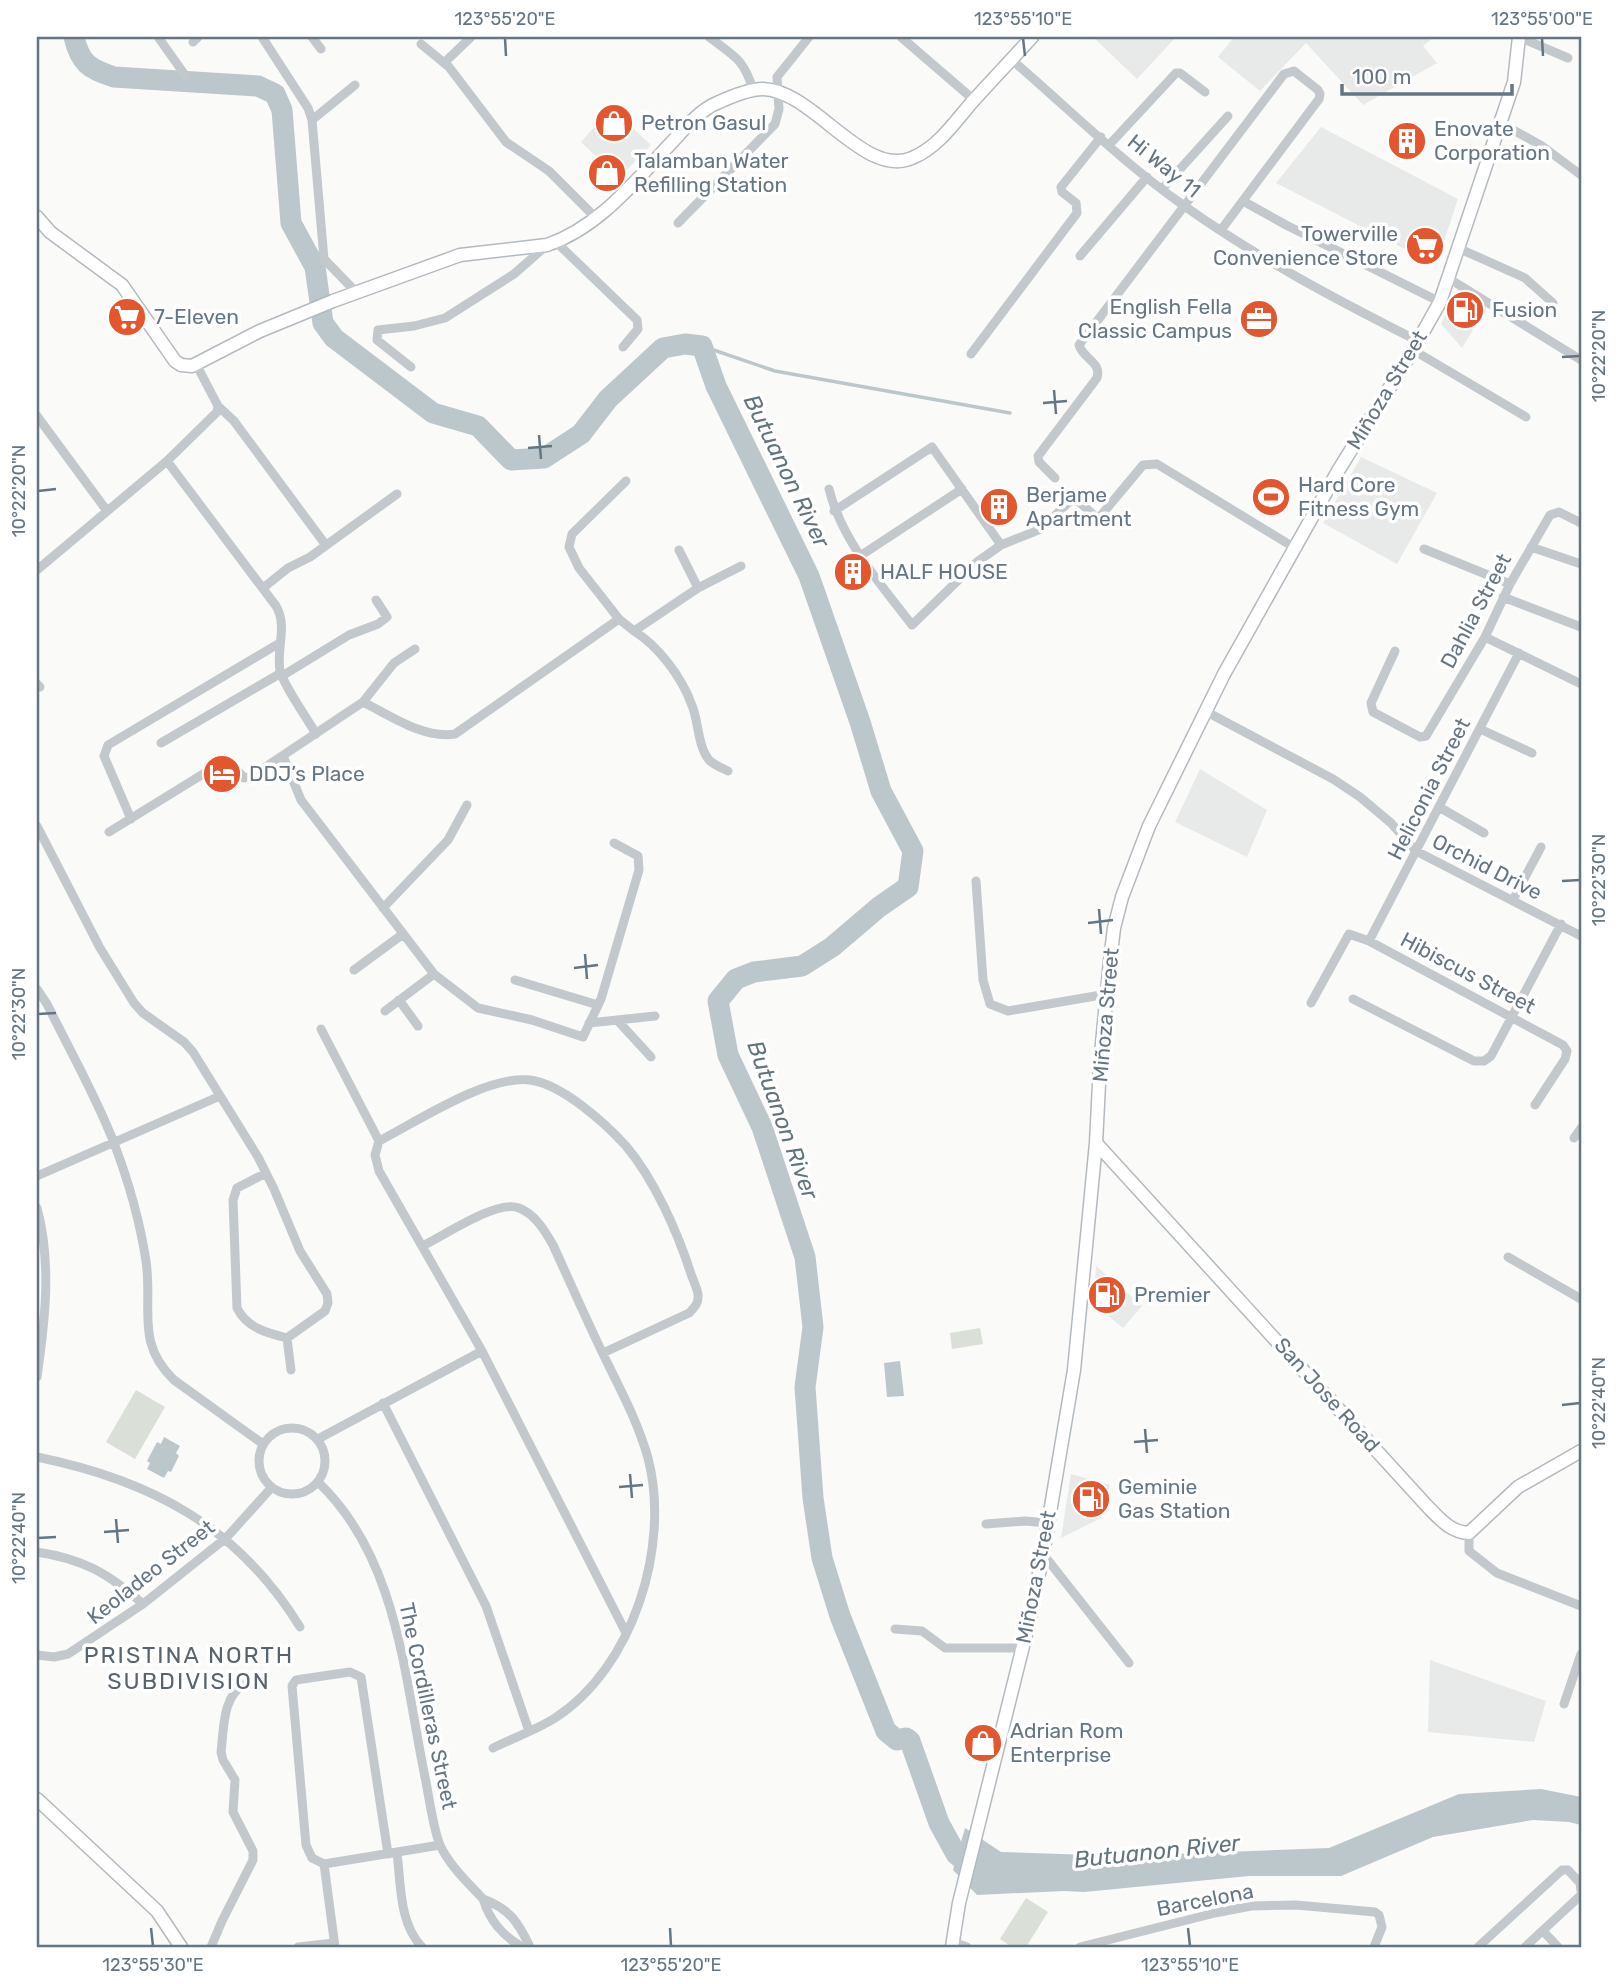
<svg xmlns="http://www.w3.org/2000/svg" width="1618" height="1984" font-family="Rubik,sans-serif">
<rect width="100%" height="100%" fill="#fafaf8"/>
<!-- built -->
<path fill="#e8e9e9" d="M1093,37H1176L1137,79Z
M1234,37H1434L1423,46L1437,63L1363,105L1306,43L1260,91L1218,57Z
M611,108L651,145L619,178L581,142Z
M1321,127L1458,199L1436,265L1276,183Z
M1459,287L1488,305L1462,348L1441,324Z
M1361,457L1437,493L1397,564L1323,523Z
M1200,769L1267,810L1247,857L1175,822Z
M1096,1266L1142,1306L1123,1328L1094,1304Z
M1071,1474L1110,1485L1101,1518L1061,1538Z
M1430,1660L1546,1701L1534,1742L1428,1732Z"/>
<!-- green -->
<path fill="#dadfd7" d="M980,1328L983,1344L952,1349L950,1333Z
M136,1390L165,1407L135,1459L106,1442Z
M1026,1898L1048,1912L1026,1947H1012L1000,1939Z"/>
<!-- water -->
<path fill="#bbc7cb" d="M900,1361L904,1396L887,1397L884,1363Z
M164,1437L180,1446L176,1453L179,1456L171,1472L168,1471L164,1478L147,1469L150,1463L147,1461L157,1442L161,1444Z
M1541,1789L1581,1797V1825L1569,1822L1533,1820L1433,1837L1341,1876H1249L1084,1892L1064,1891L977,1895L953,1870L965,1828L1001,1852L1120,1856L1329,1848L1459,1794Z"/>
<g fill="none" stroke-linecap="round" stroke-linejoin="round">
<!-- stream -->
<path stroke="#bbc7cb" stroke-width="3.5" d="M702,346L775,371L1010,413"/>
<!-- river -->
<path stroke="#bbc7cb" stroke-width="21" d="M74,37C80,63 89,69 114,77L258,86L275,94L282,110L291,223L315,267L323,323L334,338L433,413L478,426L511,460L544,458L581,434L608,399L663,348L685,344L702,346L716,386L809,576L860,722L881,791L913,851L908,887L879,907L832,947L802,966L754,972L736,979L718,1001L728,1055L762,1127L805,1257L813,1327L805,1387L813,1498L822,1558L840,1616L886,1731L897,1740L906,1738L910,1741L939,1823L956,1854L978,1872"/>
<!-- secondary casing -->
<g stroke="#b3babf" stroke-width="15">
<path id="secondary" d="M37,217L50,232L122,285L175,361L181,365L192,366L260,331L333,301L460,255L547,245C600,227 636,180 673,141C685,128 700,110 717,103C730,97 748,89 763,89C813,90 864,179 912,158C939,147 956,120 974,100C993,79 1013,58 1032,37
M1096,1143L1427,1506C1440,1519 1450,1532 1469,1533L1518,1487L1581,1451
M37,1799L157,1911L181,1947
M952,1947L959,1903L1030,1618L1043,1554L1074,1370L1096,1143L1100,1064L1110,961L1114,928L1122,897L1149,826L1224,674L1338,471L1413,350L1440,302L1514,82L1519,37"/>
</g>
<!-- street -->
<path stroke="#c3c8cc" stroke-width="9" d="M158,37L185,75
M262,37L308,108L312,120L324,259L356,292
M312,37L321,49
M709,37C734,56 744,59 753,90
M901,37L974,100
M1519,37L1568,58
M193,42L198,37
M421,44L449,67L506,142L549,171L597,219
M1012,60C1068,108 1122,162 1183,205C1257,258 1337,300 1418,341
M444,63L471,37
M312,120L355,85
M1499,122L1542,146L1581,175
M1110,144L1176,73H1180L1205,92
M1162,189L1228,116
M1243,201L1286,225L1440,302
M678,223L775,124L779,109L777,77L809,37
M556,242L637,320L638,329L623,347
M1458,248L1525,278L1553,303
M1080,256L1147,177
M1448,278L1581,360
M1413,350L1526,417
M971,354L1077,213L1076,203L1062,192L1061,187L1101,137
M196,364L218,406L234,421L325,544
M411,367L377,340L378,330L414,326L445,318L514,274L546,246
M37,416L107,511
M167,461L276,606C288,626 276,648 280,671C284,686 307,718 316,734
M1055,478L1039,462L1038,456L1097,378C1102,362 1083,359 1079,345L1284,74L1294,71L1318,90L1320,94L1319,99L1221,230
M626,481L572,534L569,547L579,568L619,619L634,631L698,588L741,566
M829,489C842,541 880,583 912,625L977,562L1001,545L1041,529L1069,502L1077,500L1098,519L1143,465L1157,464L1295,548
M834,511L932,447L1001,545
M1531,547L1581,564
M1424,549L1510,584
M679,550L698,588
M860,556L962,489
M37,570L167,461L217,412L218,406
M263,588L288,568L310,557L397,494
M1503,597L1581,627
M634,631C658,646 681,676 691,703C699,720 697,745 709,760C714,765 722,768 728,771
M1485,637L1581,684
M1395,651L1371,703L1373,712L1420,737L1426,736L1485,637L1510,584L1550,515L1559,512L1581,523
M282,676L349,635L378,624L387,617L376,600
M37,684L40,687
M363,702L394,663L415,649
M1205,711L1333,779L1360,797L1391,823L1416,851L1581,936
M1480,729L1532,753
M161,743L281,673
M283,756L301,800L434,974L478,1008L532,1020L583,1037L601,999L639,870L638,856L614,843
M1439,807L1484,833
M131,819L104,756L108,745L278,644
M37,826L100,948L134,1003L143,1013L184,1042L193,1052L258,1157L274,1189L300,1251L327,1294L328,1303L325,1311L287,1338C267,1333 247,1328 237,1308L233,1200L237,1188L266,1173
M109,832L221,763H231L244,778L252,776L363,702C391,716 424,739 455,734L619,619
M976,881L983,980L990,1004L1008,1011L1107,994
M1513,900L1541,847
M383,908L448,840L467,805
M1369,941L1519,653
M354,970L403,934
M515,980L598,1005
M37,989L47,1004C69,1049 96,1096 114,1143C128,1180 140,1222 146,1261C153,1308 135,1343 174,1380L263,1444
M1353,999L1474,1061H1484L1491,1056L1561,924
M399,1000L418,1026
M1311,1003L1349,934L1369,941L1563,1045L1567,1051L1565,1059L1535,1105
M385,1011L434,974
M617,1020L651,1057
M589,1023L655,1016
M321,1029L379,1141
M1574,1138L1581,1128
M37,1176L220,1096
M37,1208C52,1263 45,1321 37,1377
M422,1246C444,1236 497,1199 519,1208C535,1214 545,1231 553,1245C570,1282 586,1319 604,1356C620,1389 638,1422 648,1458C671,1546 633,1668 555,1718C536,1730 513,1738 493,1748
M1508,1257L1581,1299
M287,1338L291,1370
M603,1353L689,1313C695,1307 699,1303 698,1294C697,1288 693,1280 691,1274C678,1233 654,1179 626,1146C605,1123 562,1084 530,1080C487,1075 418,1121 379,1141L375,1155L379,1171L482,1351L626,1633
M383,1403L486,1606L529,1731
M259 1461a33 33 0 1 1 66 0a33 33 0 1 1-66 0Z
M318,1439L482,1351
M37,1457C150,1480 238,1526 300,1627
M318,1482C398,1558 404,1676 425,1777C429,1796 433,1829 440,1845C449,1865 468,1883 483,1899
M986,1524L1025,1521L1048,1523
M1469,1533V1551L1497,1573L1581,1606
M37,1552C83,1559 108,1573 143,1604
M1043,1554L1129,1663
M895,1629L922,1631L945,1648H1022
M37,1655L54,1657L68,1654L143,1604L226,1538L272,1487
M1564,1704L1581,1654
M397,1853C401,1885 399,1923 422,1947
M388,1854L361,1677L350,1672L296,1680L292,1686L306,1845L312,1858L324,1864L440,1845
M324,1864L335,1947
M1543,1931L1558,1947
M953,1942L967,1947
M211,1947L222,1921L253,1860V1851L233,1812L235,1780L223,1760L221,1752C224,1729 222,1696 245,1684
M298,1947L334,1943
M522,1947C502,1935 490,1921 483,1899C510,1909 518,1922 530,1947
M1080,1947L1215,1913L1251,1906L1296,1905L1375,1912L1379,1915L1382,1927L1374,1947
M1478,1947L1562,1870H1568L1580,1883L1581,1891
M1525,1947L1581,1895"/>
<!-- secondary -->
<use href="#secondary" stroke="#fff" stroke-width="12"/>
</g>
<!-- ticks -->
<path fill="none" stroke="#657683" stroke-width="2.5" d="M505,38L506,56M1023,38L1025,56M1542,38L1543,56M1562,357L1580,356M1054,390L1056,414M1043,403L1067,401M539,435L541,459M528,448L552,446M38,491L56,489M1562,881L1580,880M1099,909L1101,934M1088,923L1113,920M585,954L587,979M574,968L598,965M38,1014L56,1013M1562,1405L1580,1403M1145,1429L1147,1453M1134,1442L1158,1440M630,1474L632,1498M619,1487L643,1485M116,1519L118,1543M104,1532L129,1530M38,1538L56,1537M151,1928L153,1946M670,1928L671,1946M1188,1928L1190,1946"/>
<!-- icons -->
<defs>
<g id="shop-disc" transform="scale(2.0125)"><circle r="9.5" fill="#e4572e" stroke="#fff"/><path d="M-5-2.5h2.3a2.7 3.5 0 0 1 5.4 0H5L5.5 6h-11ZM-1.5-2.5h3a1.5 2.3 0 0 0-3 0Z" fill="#fff"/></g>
<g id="building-disc" transform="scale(2.0125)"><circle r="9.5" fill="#e4572e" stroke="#fff"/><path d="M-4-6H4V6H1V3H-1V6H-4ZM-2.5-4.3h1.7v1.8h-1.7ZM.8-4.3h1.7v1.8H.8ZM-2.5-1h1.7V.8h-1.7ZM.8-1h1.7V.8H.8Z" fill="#fff"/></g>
<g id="supermarket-disc" transform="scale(2.0125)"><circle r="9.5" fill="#e4572e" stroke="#fff"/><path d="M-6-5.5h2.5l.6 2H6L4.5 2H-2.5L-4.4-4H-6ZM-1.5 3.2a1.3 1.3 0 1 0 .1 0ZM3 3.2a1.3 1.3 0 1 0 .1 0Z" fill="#fff"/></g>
<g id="fuel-disc" transform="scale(2.0125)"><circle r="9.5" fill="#e4572e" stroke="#fff"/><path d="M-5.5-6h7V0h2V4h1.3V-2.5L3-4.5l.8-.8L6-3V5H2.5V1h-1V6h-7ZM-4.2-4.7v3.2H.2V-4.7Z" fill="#fff"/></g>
<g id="office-disc" transform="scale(2.0125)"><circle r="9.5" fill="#e4572e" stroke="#fff"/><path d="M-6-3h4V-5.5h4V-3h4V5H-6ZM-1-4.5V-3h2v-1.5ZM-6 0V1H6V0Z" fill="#fff"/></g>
<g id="stadium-disc" transform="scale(2.0125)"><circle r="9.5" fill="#e4572e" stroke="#fff"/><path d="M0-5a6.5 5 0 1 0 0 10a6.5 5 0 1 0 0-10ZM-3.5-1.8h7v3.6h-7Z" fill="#fff"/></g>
<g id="hotel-disc" transform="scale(2.0125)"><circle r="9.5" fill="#e4572e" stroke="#fff"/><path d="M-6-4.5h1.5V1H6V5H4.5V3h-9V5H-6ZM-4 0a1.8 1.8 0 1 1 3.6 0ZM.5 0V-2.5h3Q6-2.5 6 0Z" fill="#fff"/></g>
</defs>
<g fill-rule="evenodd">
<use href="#shop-disc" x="614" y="123"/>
<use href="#building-disc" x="1407" y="141"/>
<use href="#shop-disc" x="607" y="173"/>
<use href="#supermarket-disc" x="1425" y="246"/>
<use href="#fuel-disc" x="1465" y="310"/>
<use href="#supermarket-disc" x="127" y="317"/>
<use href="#office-disc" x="1259" y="319"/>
<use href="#stadium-disc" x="1271" y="497"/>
<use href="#building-disc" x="999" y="507"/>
<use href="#building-disc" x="853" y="572"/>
<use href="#hotel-disc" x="222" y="774"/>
<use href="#fuel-disc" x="1107" y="1295"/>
<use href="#fuel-disc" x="1091" y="1499"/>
<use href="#shop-disc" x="983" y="1743"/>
</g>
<g text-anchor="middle" stroke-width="7" stroke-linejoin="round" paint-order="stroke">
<!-- poi labels -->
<g font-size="21" fill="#657683" stroke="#fff" text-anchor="start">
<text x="641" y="130">Petron Gasul</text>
<text x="1434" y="136">Enovate<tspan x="1434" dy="24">Corporation</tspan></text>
<text x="634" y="168">Talamban Water<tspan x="634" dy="24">Refilling Station</tspan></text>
<text x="1398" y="241" text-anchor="end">Towerville<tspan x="1398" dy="24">Convenience Store</tspan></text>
<text x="1232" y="314" text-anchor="end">English Fella<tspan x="1232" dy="24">Classic Campus</tspan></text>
<text x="1492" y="317">Fusion</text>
<text x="154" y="324">7-Eleven</text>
<text x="1298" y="492">Hard Core<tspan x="1298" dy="24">Fitness Gym</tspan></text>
<text x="1026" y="502">Berjame<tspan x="1026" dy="24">Apartment</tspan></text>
<text x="880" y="579">HALF HOUSE</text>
<text x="249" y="781">DDJ’s Place</text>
<text x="1134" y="1302">Premier</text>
<text x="1118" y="1494">Geminie<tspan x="1118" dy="24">Gas Station</tspan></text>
<text x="1010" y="1738">Adrian Rom<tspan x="1010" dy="24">Enterprise</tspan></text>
</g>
<!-- street labels -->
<g font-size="21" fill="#657683" stroke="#fff">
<text transform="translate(1164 166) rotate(39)" y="7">Hi Way 11</text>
<text transform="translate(1387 390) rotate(-59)" y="7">Miñoza Street</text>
<text transform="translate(1476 611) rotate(-62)" y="7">Dahlia Street</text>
<text transform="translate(1429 789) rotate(-63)" y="7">Heliconia Street</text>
<text transform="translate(1487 867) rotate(27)" y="7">Orchid Drive</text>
<text transform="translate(1468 973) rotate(28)" y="7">Hibiscus Street</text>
<text transform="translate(1106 1015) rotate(-85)" y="7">Miñoza Street</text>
<text transform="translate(1327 1395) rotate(48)" y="7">San Jose Road</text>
<text transform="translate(151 1572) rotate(-38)" y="7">Keoladeo Street</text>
<text transform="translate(1036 1577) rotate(-79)" y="7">Miñoza Street</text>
<text transform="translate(428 1706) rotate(78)" y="7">The Cordilleras Street</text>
<text transform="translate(1205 1900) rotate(-11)" y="7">Barcelona</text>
</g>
<!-- water labels -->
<g font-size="23" font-style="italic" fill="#60757c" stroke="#fff">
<text transform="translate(787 471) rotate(64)" y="8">Butuanon River</text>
<text transform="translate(783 1120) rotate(70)" y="8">Butuanon River</text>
<text transform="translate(1157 1851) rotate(-6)" y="8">Butuanon River</text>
</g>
<!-- neighbourhood labels -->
<g font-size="23" letter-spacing="2" fill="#57646e" stroke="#fff">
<text x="189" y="1663">PRISTINA NORTH<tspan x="189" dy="26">SUBDIVISION</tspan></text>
</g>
</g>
<!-- border -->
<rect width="1618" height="1984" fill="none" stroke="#ffffff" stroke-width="77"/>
<!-- scale -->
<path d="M1342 84v10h170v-10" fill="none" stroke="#657683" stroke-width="3.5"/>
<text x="1352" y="84" font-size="21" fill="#657683" stroke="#ffffff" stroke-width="5" paint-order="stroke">100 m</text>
<rect x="38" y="38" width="1542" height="1908" fill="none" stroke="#657683" stroke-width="2.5"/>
<g font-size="18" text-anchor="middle" fill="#657683">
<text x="505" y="25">123°55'20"E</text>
<text x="1023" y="25">123°55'10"E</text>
<text x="1542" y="25">123°55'00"E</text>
<text transform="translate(1599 356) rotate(-90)" y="6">10°22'20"N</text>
<text transform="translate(19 491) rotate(-90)" y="6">10°22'20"N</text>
<text transform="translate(1599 880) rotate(-90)" y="6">10°22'30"N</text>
<text transform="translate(19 1014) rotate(-90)" y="6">10°22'30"N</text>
<text transform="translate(1599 1403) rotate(-90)" y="6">10°22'40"N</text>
<text transform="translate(19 1538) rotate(-90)" y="6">10°22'40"N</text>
<text x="153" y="1971">123°55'30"E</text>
<text x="671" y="1971">123°55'20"E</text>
<text x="1190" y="1971">123°55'10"E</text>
</g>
</svg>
